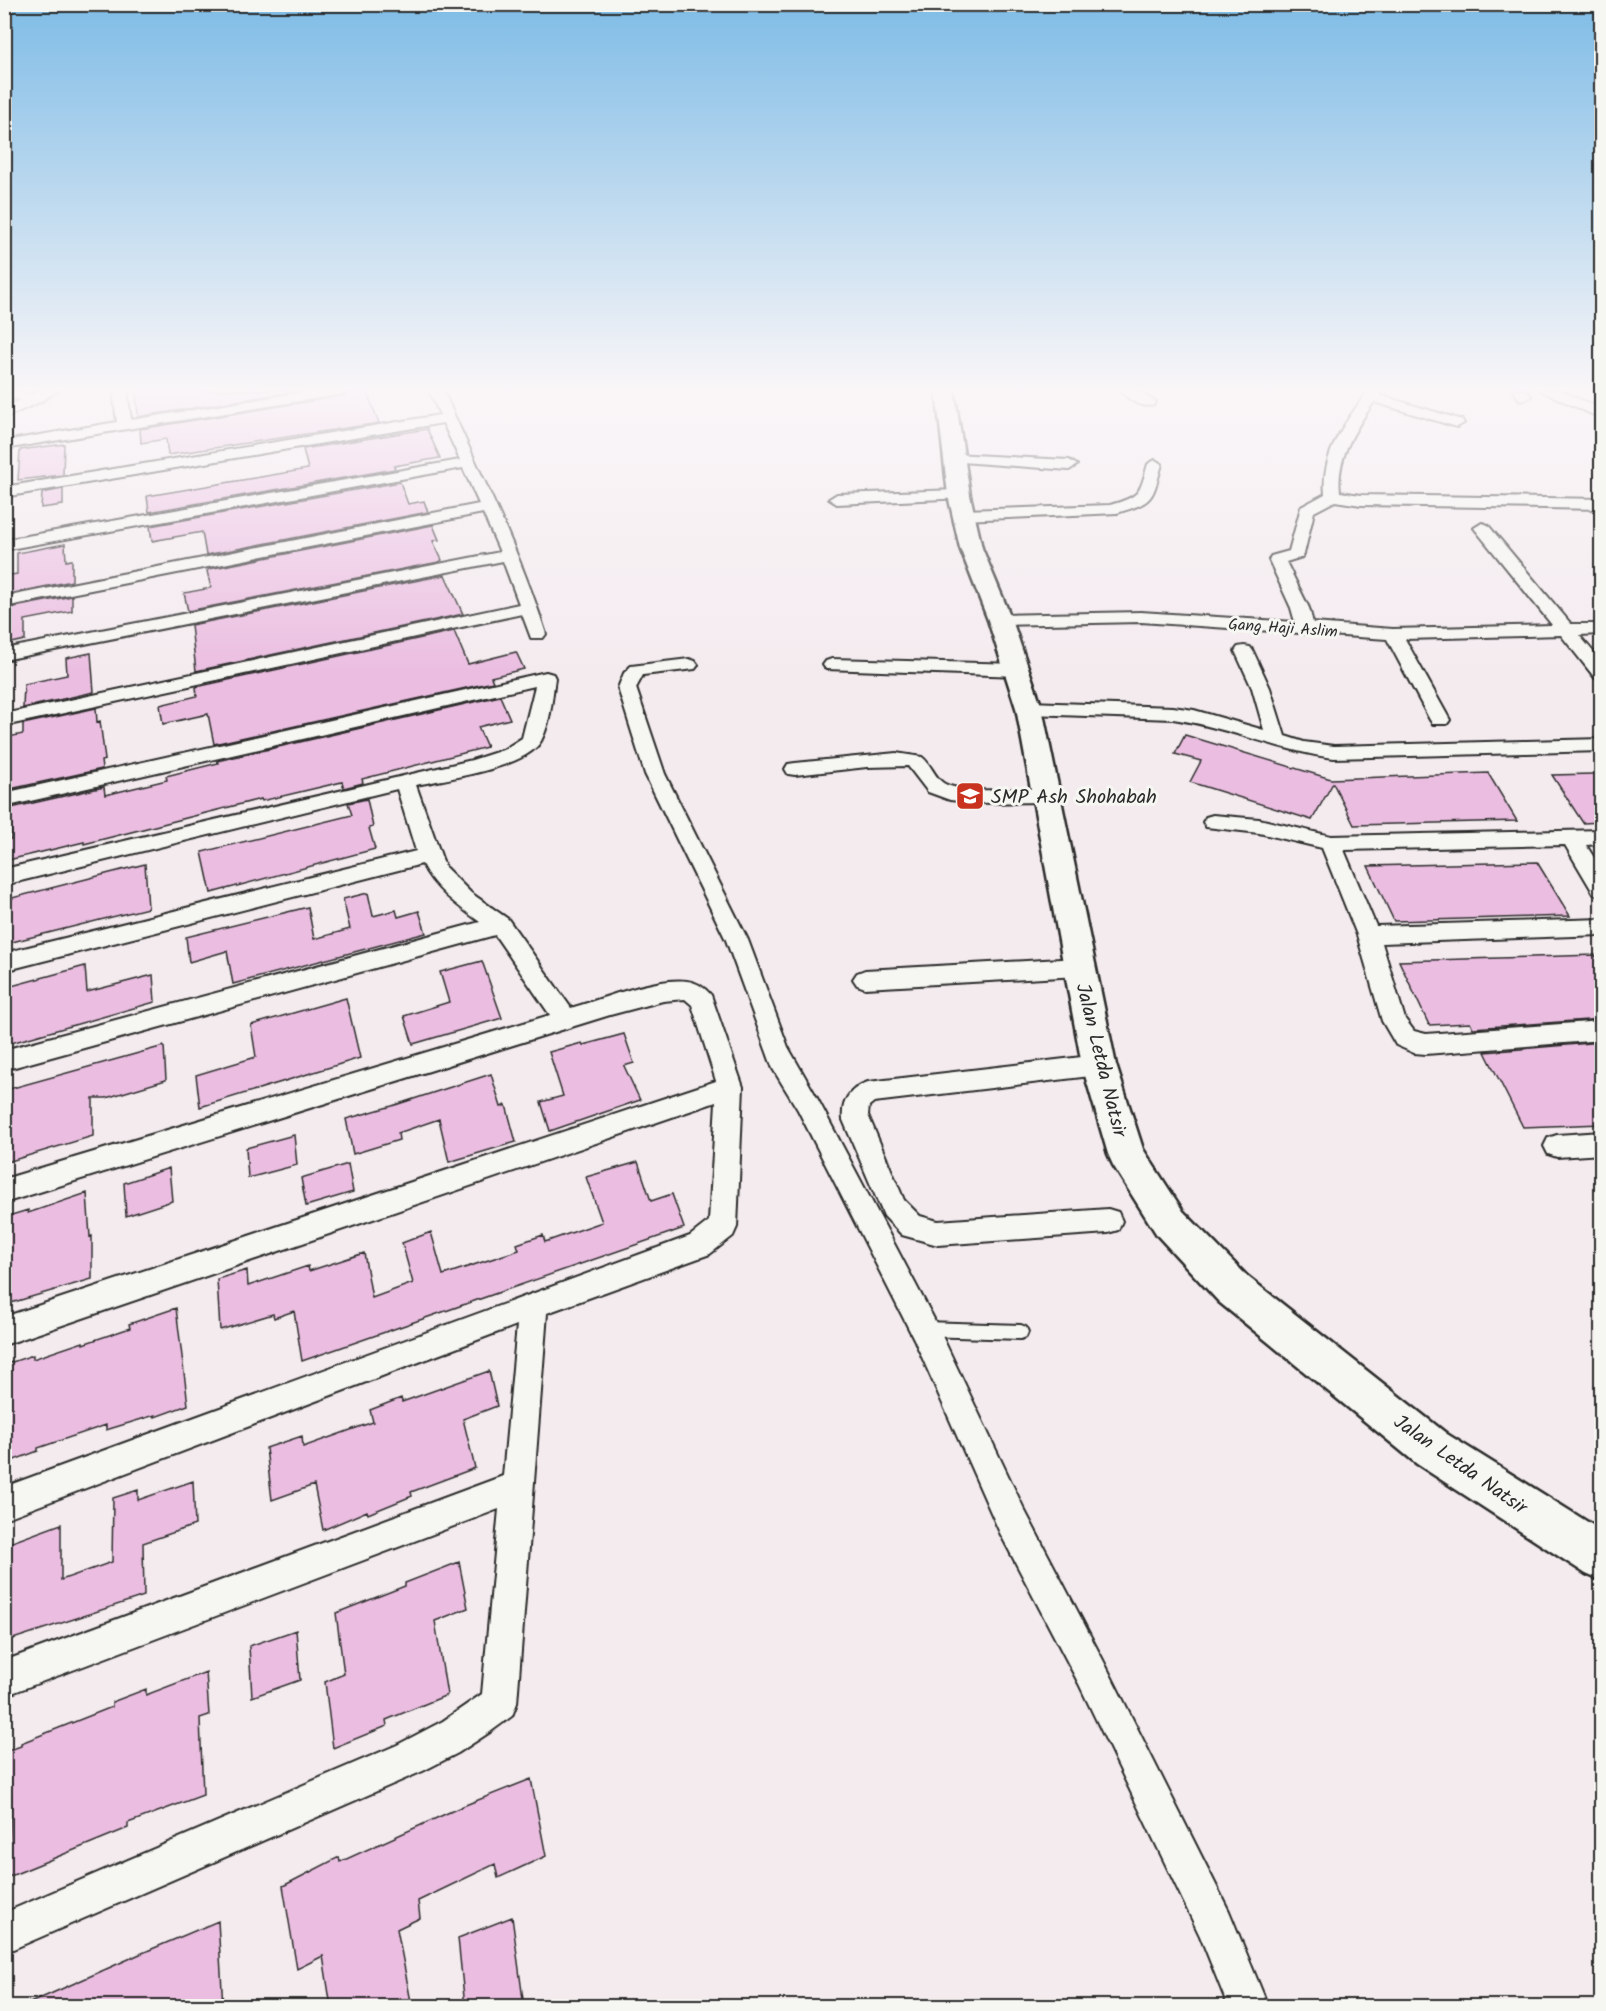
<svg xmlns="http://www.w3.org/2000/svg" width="1606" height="2011" font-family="Kalam,sans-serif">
<rect width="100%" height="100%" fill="#f4ebef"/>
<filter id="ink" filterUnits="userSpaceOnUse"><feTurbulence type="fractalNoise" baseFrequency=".0167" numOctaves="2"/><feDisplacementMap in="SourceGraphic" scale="12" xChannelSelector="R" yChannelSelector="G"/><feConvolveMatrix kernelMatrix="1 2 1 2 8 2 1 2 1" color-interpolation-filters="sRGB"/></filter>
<g filter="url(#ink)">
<!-- building -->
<path fill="#ebbee1" stroke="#2b2b2b" stroke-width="1.5" d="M136,390H302L138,417Z
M352,390H366L379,423L168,455L166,439L141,443L140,429L343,396Z
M427,429L440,458L394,466L395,469L149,512L147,496L308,469L303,449Z
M64,444L63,475L18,480L20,450Z
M400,482L408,504L424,501L428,512L206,555L202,532L152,541L150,526Z
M63,489V505L41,508L42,493Z
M433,525L439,540L433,541L442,560L439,562L188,611L184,593L211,588L207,571L209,569Z
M65,544L66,561L72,560V581L4,595V576L17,574V553Z
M445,575L463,614L196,671L191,625Z
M72,596V611L25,620V640L7,644L4,609Z
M454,631L468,664L516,652L524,669L491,677L493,682L214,744L208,714L163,724L160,705L197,696L196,687Z
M91,653L94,692L23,708L24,684L67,675L66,658Z
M500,696L510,719L478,727L487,747L362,779L363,783L344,788L342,782L262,801L261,799L84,844V842L4,861V840L11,839V808L104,787L105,795L167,780L166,776L218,763L217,761Z
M96,708L97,722L100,721L105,760L101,761L102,769L10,789V780L4,782V738L23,734V724Z
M1185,735L1331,779L1488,773L1517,821L1354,825L1333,783L1312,820L1190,782L1201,761L1175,754Z
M1593,774H1602V822L1583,823L1552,775Z
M367,799L373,827L369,828L375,849L211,893L202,852L352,815L348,803Z
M1537,862L1570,916L1394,921L1368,866Z
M145,864L148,908L4,944V900Z
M368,893L373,916L396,910L398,917L419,911L426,933L233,984L227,951L189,962L186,937L308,907L314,939L350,929L343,899Z
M1595,955L1602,966V1019L1473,1028L1470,1023L1429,1025L1399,961Z
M482,961L502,1018L413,1044L404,1016L449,1002L440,972Z
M85,966L87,992L153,975L155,1002L4,1045V988Z
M346,998L360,1058L200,1107L196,1075L256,1057L251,1025Z
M624,1034L634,1063L624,1066L640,1100L550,1131L541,1102L563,1096L549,1052L582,1043L583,1045Z
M1602,1042V1124L1523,1127L1485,1052Z
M164,1046L166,1080L106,1098H93V1136L4,1163L9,1089Z
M491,1074L501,1107L506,1105L516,1142L449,1162L439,1119L398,1133L399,1140L353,1154L346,1119L392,1106Z
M294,1135L297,1165L248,1178L246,1148Z
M638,1162L651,1201L672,1194L684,1228L302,1361L294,1311L274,1318L273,1314L220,1330L217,1279L247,1270L248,1286L308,1266L309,1271L364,1253L372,1298L413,1283L402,1243L431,1232L443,1275L519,1250L517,1244L543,1235L545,1242L602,1222L586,1177Z
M348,1164L353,1192L306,1206L301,1178Z
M169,1168L172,1201L126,1216L124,1183Z
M87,1193L90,1237L92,1236V1279L4,1305V1261L7,1260L8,1216L28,1210V1213Z
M176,1308L188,1405L155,1417V1415L106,1430V1425L38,1448V1451L4,1464L9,1363L33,1355V1359L83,1342V1344L130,1328L129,1324Z
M489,1371L497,1406L463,1419L475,1468L411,1492L412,1496L368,1514L367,1511L323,1530L314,1485L272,1500L266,1448L302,1436L303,1447L373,1422L370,1410L401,1398L402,1402Z
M193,1481L195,1525L143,1543L144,1596L4,1642V1545L61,1524V1580L112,1562L113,1498L138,1490V1500Z
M459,1562L468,1608L435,1621L447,1695L386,1720L387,1726L333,1748L325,1682L344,1674L336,1613L405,1586V1583Z
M296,1630L300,1680L252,1697L249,1646Z
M206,1672L209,1715L200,1718L203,1795L128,1823V1828L8,1877L11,1794L4,1797V1752L21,1746V1743L112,1707V1702L146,1689V1695Z
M531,1779L546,1856L498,1878L495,1864L418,1901L420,1918L397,1929L412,2007H331L323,1956L297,1969L283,1886L339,1857L340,1862L463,1806Z
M512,1917L524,2007H465L458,1938Z
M218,1921L223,2007H21L140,1954Z"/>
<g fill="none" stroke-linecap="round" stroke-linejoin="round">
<!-- service casing -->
<g stroke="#2b2b2b" stroke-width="4">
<path id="service" d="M924,1322L1021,1325L1026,1327L1028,1332L1026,1337L1021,1339L924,1336L919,1334L917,1329L919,1324Z"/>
</g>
<!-- minor casing -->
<g stroke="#2b2b2b" stroke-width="4">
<path id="minor" d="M4,390L32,394L40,390H58L40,402L4,418V408L21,400L4,396Z
M113,390H127L131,420L317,390H350L343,394L4,449V441L117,422Z
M429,390H443C479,472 519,548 546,634L543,638H531L522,614L4,726V714L519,604L503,561L4,660V649L500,552L483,513L4,607V597L479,504L463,468L4,550V540L460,460L443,423L4,497V487L440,415Z
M1120,390H1136L1156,402L1154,405C1141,408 1128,400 1120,390Z
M1369,390H1383L1379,395L1462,420L1464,423L1457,427L1374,402C1355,429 1336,458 1340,492L1361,495L1602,499V509L1361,505L1335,501L1314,512L1304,554L1302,557L1286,562L1309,608L1313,623L1393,629L1552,625L1474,528L1482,523L1488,525L1571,624H1602V634L1579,635L1602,662V679L1595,678L1561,635L1405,639L1450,720L1447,724H1433L1430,720L1387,639L1141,622L1000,625L994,624L991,620L994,616L1000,615L1141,612L1295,622L1291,608L1269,560L1271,556L1289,551L1301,507L1325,494C1321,453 1346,421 1369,390Z
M1513,390H1527L1531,396L1524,400L1519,399Z
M1540,390H1559L1602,409V419Z
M953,454L1069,460L1077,465L1069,470L948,461L946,458Z
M1155,460L1162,464C1152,500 1154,502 1117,513L963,520L955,515L963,510L1110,505C1141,496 1139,494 1148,464Z
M959,490L967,495L964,498L837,504L829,499L837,494Z
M1244,646L1250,647L1253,651L1270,688L1285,736L1304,742L1334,746L1602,739V751L1334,758C1279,751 1228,727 1173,719L1029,714L1022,712L1019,708L1022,704L1029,702L1173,707L1194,710L1264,730L1252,688L1235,651L1238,647Z
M689,659L695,661L698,665L695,669L643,675L636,688L665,774L748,940L788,1047L816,1096L934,1319L1024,1509L1103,1660L1229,1911L1268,2006H1228L1200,1936L1079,1684L1000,1533L914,1339L798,1110L773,1069L726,940L645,774L618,688L624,673L631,666Z
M832,659L1018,664L1025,666L1027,670L1025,674L1018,676L826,669L823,665L826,661Z
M546,672L553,674L555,678C552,698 551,722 541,741C526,768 446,779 416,785L445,867L471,893L508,919L571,1008C602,999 657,977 687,981C697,982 705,988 711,995L743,1087L737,1227L733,1236L710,1254L547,1313L517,1703L512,1716L490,1732L458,1753L423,1771L4,1953V1913L397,1745L443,1721L482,1694L499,1509L4,1696V1661L503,1476L517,1325L4,1519V1487L690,1236L709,1221L716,1102L4,1345V1317L716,1081L692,1005L685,999L663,1001L610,1015L4,1203V1179L550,1015L495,935L4,1070V1050L480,922C458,906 434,889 422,864L4,971V953L416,851L397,789L4,885V869L472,760L503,750L522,738L535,686L4,807V793Z
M896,753L922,757C931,764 934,776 942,782C958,795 1023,789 1045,788L1052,790L1055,795L1052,800L1045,802L976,803L950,800L928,792L908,766L867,767L795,775L788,774L785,769L788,764L795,763Z
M1213,815L1259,819L1331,836L1602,830V844L1586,845L1602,870V897L1594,894L1565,845L1344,850L1376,926L1602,919V935L1382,943L1405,1019L1414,1031L1426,1034L1602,1021V1040L1426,1054L1414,1053L1396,1045L1382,1021L1357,935L1322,848L1259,833L1206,827L1203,822L1206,817Z
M1078,958L1086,961L1090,967L1086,973L1078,976L865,988L857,985L853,979L857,973L865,970Z
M1099,1055L1108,1058L1111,1065L1108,1072L1099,1075L874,1102L869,1106L868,1115L904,1200L920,1216L938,1221L1108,1209L1118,1212L1122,1221L1118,1230L1108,1233L938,1245L902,1235L884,1216L843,1120C841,1101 850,1088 868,1082Z
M1602,1132V1154L1557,1157L1548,1154L1544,1146L1548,1138L1557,1135Z"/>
</g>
<!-- secondary casing -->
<g stroke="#2b2b2b" stroke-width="5">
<path id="secondary" d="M936,390H954L970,495L982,548L1012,620L1042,708L1116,1065L1143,1149L1183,1211L1247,1276L1447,1434L1602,1531V1581L1586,1574L1417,1464L1219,1302L1157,1235L1113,1165L1108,1154L1082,1065L1016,708L988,620L960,548L948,495Z"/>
</g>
<!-- service -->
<use href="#service" fill="#f6f6f2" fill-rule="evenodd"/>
<!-- minor -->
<use href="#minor" fill="#f6f6f2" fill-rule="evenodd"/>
<!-- secondary -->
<use href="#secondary" fill="#f6f6f2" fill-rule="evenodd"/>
</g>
</g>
<!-- sky -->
<linearGradient id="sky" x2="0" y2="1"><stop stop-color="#7fbce6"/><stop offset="0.58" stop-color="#faf6f8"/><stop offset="1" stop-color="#faf6f8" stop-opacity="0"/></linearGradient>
<rect width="1606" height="672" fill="url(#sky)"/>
<!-- icons -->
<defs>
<g id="school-square" transform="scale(1.5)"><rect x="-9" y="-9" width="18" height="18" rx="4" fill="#c8321e" stroke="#f6f6f2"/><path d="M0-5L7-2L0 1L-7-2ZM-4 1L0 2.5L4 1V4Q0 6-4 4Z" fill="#fff"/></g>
</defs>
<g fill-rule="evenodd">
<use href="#school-square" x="970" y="796"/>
</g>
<g text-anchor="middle" stroke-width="6" stroke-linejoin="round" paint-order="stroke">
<!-- far-street labels -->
<g font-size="16" fill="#2b2b2b" stroke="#f6f6f2">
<text transform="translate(1283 627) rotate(4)" y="6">Gang Haji Aslim</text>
</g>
<!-- poi labels -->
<g font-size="20" fill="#2b2b2b" stroke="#f6f6f2" text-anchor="start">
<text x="991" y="803">SMP Ash Shohabah</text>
</g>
<!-- street labels -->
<g font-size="20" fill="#2b2b2b" stroke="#f6f6f2">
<text transform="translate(1102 1060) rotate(76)" y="7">Jalan Letda Natsir</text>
<text transform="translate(1461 1464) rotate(35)" y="7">Jalan Letda Natsir</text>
</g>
</g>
<!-- margin -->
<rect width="1606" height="2011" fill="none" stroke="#f6f6f2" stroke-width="24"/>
<rect x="12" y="12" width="1582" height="1987" fill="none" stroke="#2b2b2b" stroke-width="2" filter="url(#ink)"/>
</svg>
